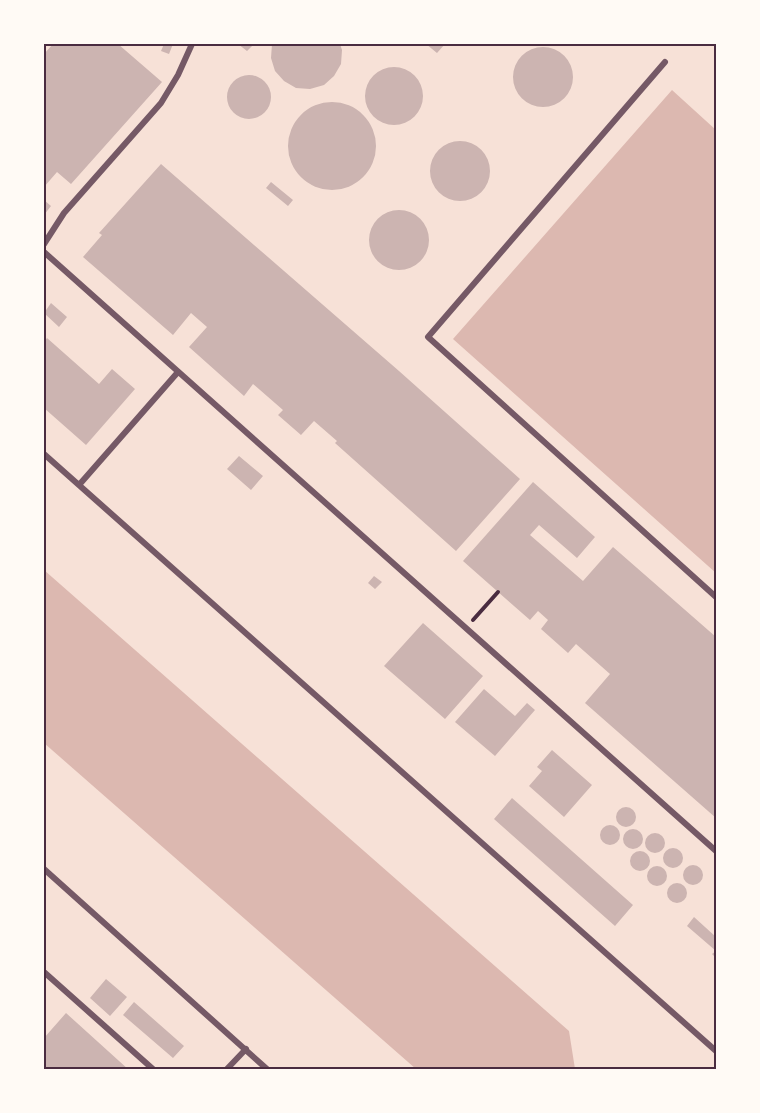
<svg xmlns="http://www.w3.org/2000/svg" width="760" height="1113" font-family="'Nunito Sans',sans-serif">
<rect width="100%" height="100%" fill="#f7e1d7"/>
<!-- water -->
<path fill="#dcb8b0" d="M672,90L716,130V573L453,339Z
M44,570L569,1031L575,1069H416L44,743Z"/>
<!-- building -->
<path fill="#ccb4b1" d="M53,44H118L162,82L71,184L57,172L44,187V54Z
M164,44H173L169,54L161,51Z
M238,44H254L247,51Z
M272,44H340L342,50L341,64L334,76L324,85L310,89L296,88L284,81L275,71L271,58Z
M426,44H445L437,53Z
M513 77a30 30 0 1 1 60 0a30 30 0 1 1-60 0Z
M365 96a29 29 0 1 1 58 0a29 29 0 1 1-58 0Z
M227 97a22 22 0 1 1 44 0a22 22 0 1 1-44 0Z
M288 146a44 44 0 1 1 88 0a44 44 0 1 1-88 0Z
M430 171a30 30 0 1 1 60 0a30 30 0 1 1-60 0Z
M161,164L399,371L520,479L456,551L335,443L337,441L314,421L301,435L278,415L283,410L253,384L244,396L189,347L207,327L191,313L173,335L83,257L102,235L99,233Z
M271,182L293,200L288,206L266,188Z
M44,200L51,206L44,215Z
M369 240a30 30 0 1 1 60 0a30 30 0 1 1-60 0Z
M51,303L67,317L59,327L44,313Z
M47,338L99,384L112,369L135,389L86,445L44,408V342Z
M239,456L263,476L251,490L227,469Z
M533,482L595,537L577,558L539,525L530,535L583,581L613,547L716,637V818L585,703L610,674L576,644L568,653L541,629L548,620L538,611L530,620L463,561Z
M374,576L382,582L375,589L368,583Z
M423,623L483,676L445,719L384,666Z
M484,689L515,716L527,703L535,710L495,756L455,722Z
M552,750L592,785L564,817L529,786L542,771L537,767Z
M512,798L633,905L615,926L494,819Z
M616 817a10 10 0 1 1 20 0a10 10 0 1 1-20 0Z
M600 835a10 10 0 1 1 20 0a10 10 0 1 1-20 0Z
M623 839a10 10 0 1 1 20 0a10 10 0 1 1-20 0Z
M645 843a10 10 0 1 1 20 0a10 10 0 1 1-20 0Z
M663 858a10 10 0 1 1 20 0a10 10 0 1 1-20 0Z
M630 861a10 10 0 1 1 20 0a10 10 0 1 1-20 0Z
M683 875a10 10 0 1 1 20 0a10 10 0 1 1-20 0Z
M647 876a10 10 0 1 1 20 0a10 10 0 1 1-20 0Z
M667 893a10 10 0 1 1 20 0a10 10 0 1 1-20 0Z
M694,917L716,937V958L712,954L716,951L687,926Z
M106,979L127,997L110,1016L90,998Z
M134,1002L184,1046L173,1058L123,1015Z
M66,1013L129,1070H44V1038Z"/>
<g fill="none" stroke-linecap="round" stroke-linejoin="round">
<!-- path -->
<path stroke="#4a2c40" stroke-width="4" d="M473,620L498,592"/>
<!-- minor -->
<path stroke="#755966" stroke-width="6" d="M665,62L428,337L716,597
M44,244L64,213L161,103L178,75L192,44
M44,252L716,851
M44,454L716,1051
M79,485L178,372
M44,869L268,1070
M44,972L154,1070
M226,1070L246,1049"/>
</g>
<!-- border -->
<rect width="760" height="1113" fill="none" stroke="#fffaf5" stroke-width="90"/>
<rect x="45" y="45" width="670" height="1023" fill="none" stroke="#4a2c40" stroke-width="2"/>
</svg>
